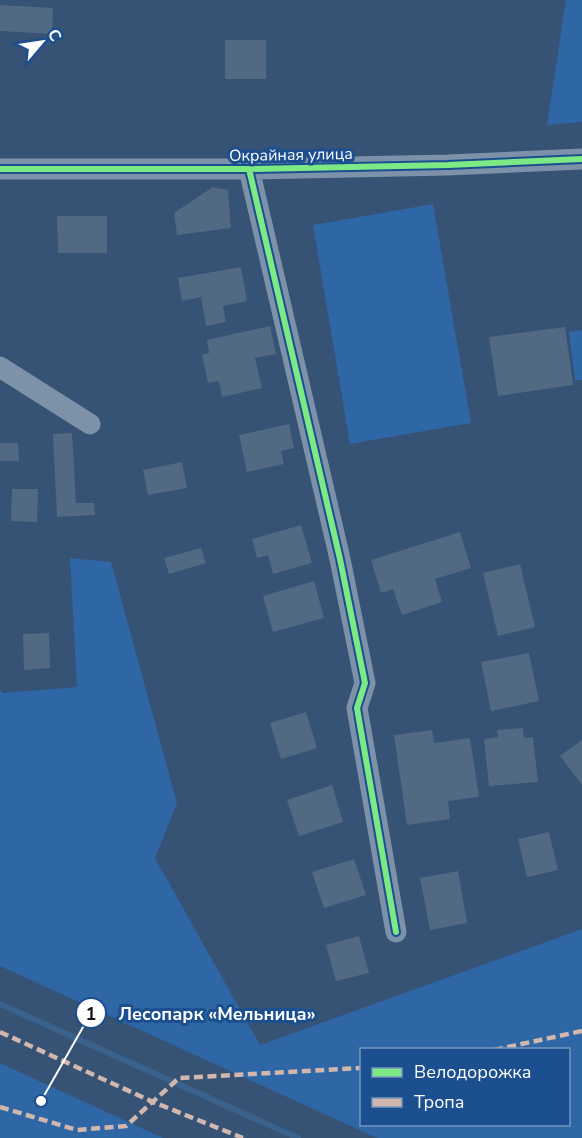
<svg xmlns="http://www.w3.org/2000/svg" width="582" height="1138" font-family="'Nunito Sans',sans-serif">
<rect width="100%" height="100%" fill="#365274"/>
<!-- green -->
<path fill="#2f66a5" fill-rule="evenodd" d="M566,0H582V122L547,125Z
M433,204L471,423L350,444L313,225Z
M582,330V380H575L569,332Z
M70,558L111,562L177,803L155,858L260,1045L582,929V1138H377L0,966V688L2,693L77,687ZM362,1050H568V1124H362Z
M0,1063L163,1138H0Z"/>
<g fill="none" stroke-linecap="round" stroke-linejoin="round">
<!-- stream -->
<path stroke="#3b618d" stroke-width="6" d="M0,1004L298,1138"/>
</g>
<!-- building -->
<path fill="#526984" d="M0,5L53,8L52,34L0,31Z
M225,40H266V79H225Z
M213,187L228,190L231,228L177,235L174,213Z
M57,216H107V253H58Z
M241,267L247,301L223,306L226,322L206,326L201,297L182,301L178,278Z
M270,326L276,354L255,358L262,388L222,397L219,381L208,383L202,355L209,353L207,340Z
M565,327L573,385L498,396L489,337Z
M289,424L294,448L281,451L284,464L247,472L239,435Z
M72,433L76,503H94L95,515L57,517L53,434Z
M0,443H18L19,461H0Z
M182,462L187,488L148,495L143,470Z
M12,489H38L37,522L11,521Z
M301,525L312,563L273,574L268,555L257,558L252,539Z
M460,532L471,568L435,579L442,602L402,615L393,589L381,593L371,560Z
M201,548L206,563L169,574L164,558Z
M520,564L535,627L498,636L483,573Z
M314,581L324,618L273,632L263,596Z
M49,633L50,668L24,670L23,634Z
M529,653L539,701L491,711L481,662Z
M306,712L317,748L281,759L270,723Z
M523,728L524,738L533,737L538,782L489,786L484,739L498,737L497,730Z
M432,730L434,743L470,738L479,797L448,801L450,819L407,825L394,735Z
M582,740V785L560,756Z
M332,785L343,822L299,836L287,800Z
M549,832L558,870L527,877L518,839Z
M354,859L366,895L324,908L312,872Z
M458,871L467,923L430,930L420,878Z
M359,936L369,973L336,981L326,945Z"/>
<g fill="none" stroke-linecap="round" stroke-linejoin="round">
<!-- street -->
<path stroke="#7d92a8" stroke-width="21" d="M0,169H249L448,165L582,159
M249,169L340,559L365,683L357,708L396,932
M0,367L90,424"/>
<!-- quiet -->
<path stroke="#d1b7ad" stroke-width="4.5" stroke-dasharray="9 4.5" stroke-linecap="butt" d="M0,1032L153,1102L243,1138
M494,1050L582,1031
M0,1107L77,1130L126,1126L179,1078L362,1068"/>
<!-- cycleway casing -->
<g stroke="#1b4f8f" stroke-width="10">
<path id="cycleway" d="M0,169H249L448,165L582,159
M249,169L340,559L365,683L357,708L396,932"/>
</g>
<!-- cycleway -->
<use href="#cycleway" stroke="#7ce984" stroke-width="6"/>
</g>
<g text-anchor="middle" stroke-width="6" stroke-linejoin="round" paint-order="stroke">
<!-- street labels -->
<g font-size="16" fill="#fff" stroke="#1b4f8f">
<text transform="translate(291 154) rotate(-1)" y="6">Окрайная улица</text>
</g>
</g>
<!-- callouts -->
<path fill="none" stroke="#fff" stroke-width="2" d="M41 1101L91 1013"/>
<g fill="#fff" stroke="#1b4f8f" stroke-width="2">
<circle cx="41" cy="1101" r="6"/>
<circle cx="91" cy="1013" r="15"/>
</g>
<g font-size="18" text-anchor="middle" font-weight="bold" fill="#111">
<text x="91" y="1020">1</text>
</g>
<g font-size="18" text-anchor="middle" font-weight="bold" fill="#fff" stroke="#1b4f8f" stroke-width="6" stroke-linejoin="round" paint-order="stroke">
<text x="217" y="1020">Лесопарк «Мельница»</text>
</g>
<!-- legend -->
<rect x="360" y="1048" width="210" height="78" fill="#1b4f8f" stroke="#7695bc" stroke-width="1.5"/>
<rect x="372" y="1068" width="30" height="9" fill="#7ce984" stroke="#7695bc" stroke-width="1.5"/>
<text x="414" y="1078" font-size="18" fill="#ffffff">Велодорожка</text>
<rect x="372" y="1098" width="30" height="9" fill="#d1b7ad" stroke="#7695bc" stroke-width="1.5"/>
<text x="414" y="1108" font-size="18" fill="#ffffff">Тропа</text>
<!-- north arrow -->
<g transform="translate(42 42) rotate(61)" stroke="#1b4f8f" stroke-width="4.5" paint-order="stroke">
<path d="M0-4.5L10 22L0 15L-10 22Z" fill="#ffffff"/>
<text y="-9" font-size="16" font-weight="bold" text-anchor="middle" fill="#ffffff">С</text>
</g>
</svg>
